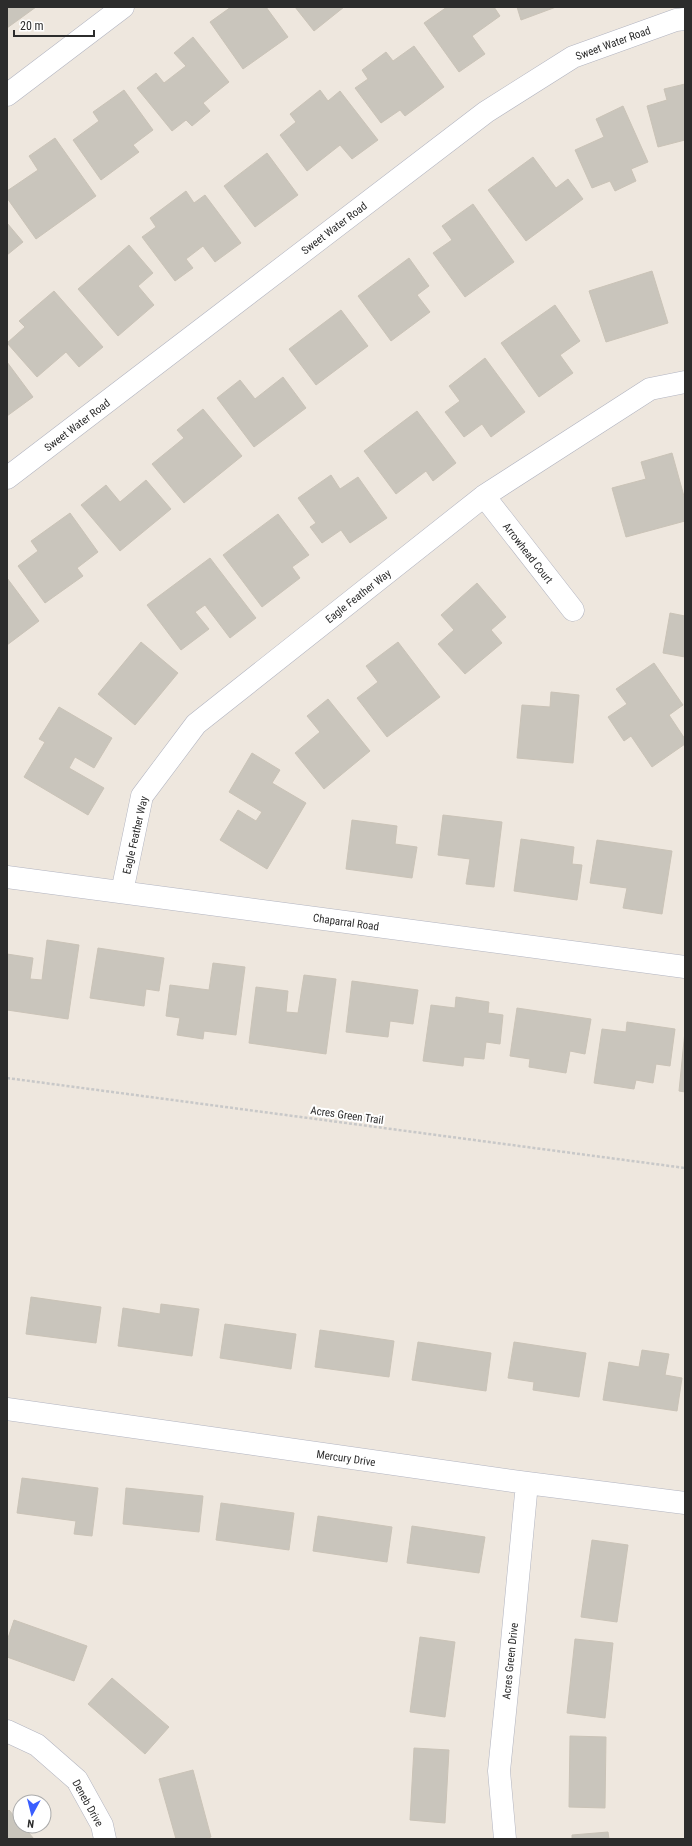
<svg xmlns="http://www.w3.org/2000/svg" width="692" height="1846" font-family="'Roboto Condensed',sans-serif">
<rect width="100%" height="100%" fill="#eee7de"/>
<!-- building -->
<path fill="#c9c5bc" stroke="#cac3b7" d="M7,7H36L7,28Z
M231,7H266L288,37L243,69L210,22Z
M295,7H344L314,31Z
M447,7H494L500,16L472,36L485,54L459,72L424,23Z
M517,7H556L521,20Z
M193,37L229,82L203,103L210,111L192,126L186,120L172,131L137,88L156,73L164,83L186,66L174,53Z
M414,46L444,87L405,116L400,110L381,123L355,88L368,79L362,70L386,52L393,61Z
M685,84V140L658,147L647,106L667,100L664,89Z
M124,90L153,130L133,145L139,152L101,180L73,140L99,121L93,112Z
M320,90L328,101L340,91L378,140L352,159L340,145L307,171L280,135L296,122L290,114Z
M623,106L648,162L631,169L636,181L615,191L610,181L592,188L575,150L604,137L596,119Z
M55,138L96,196L36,239L7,198V191L38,170L29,156Z
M267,153L298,195L255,227L224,186Z
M533,157L556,188L568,179L583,199L526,241L488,190Z
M186,191L194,203L205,195L241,243L215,262L203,246L186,259L193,268L175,281L142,237L156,227L150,218Z
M473,204L514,262L465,297L433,253L452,240L442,226Z
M7,223L23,242L7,255Z
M129,245L153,273L138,286L154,305L118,336L78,289Z
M409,258L429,286L417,295L430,312L391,341L358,296Z
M652,271L668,323L606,342L589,291Z
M54,291L103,347L79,367L66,352L37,377L7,343L25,327L19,321Z
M555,305L580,341L560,355L573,373L539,397L501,343Z
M341,310L368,346L316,385L289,349Z
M485,358L525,412L491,437L482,424L464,437L445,412L460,401L449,386Z
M7,362L33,397L7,416Z
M283,377L306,408L254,447L217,398L240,380L255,399Z
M203,409L242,456L184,503L152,464L184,438L177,430Z
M417,411L456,463L433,481L426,471L396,494L364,451Z
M672,453L685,500V521L626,537L612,488L646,479L641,462Z
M331,475L340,489L358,477L387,518L350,543L341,530L322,543L310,527L316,523L298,498Z
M146,480L171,509L120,551L81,505L106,485L120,502Z
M70,513L98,552L77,568L83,576L45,603L18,566L38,551L31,541Z
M278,514L309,555L292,567L300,578L262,607L223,555Z
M210,558L256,618L230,638L205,605L195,612L209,629L181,650L147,605Z
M7,578L39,621L7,645Z
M477,583L506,617L491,630L502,643L465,674L438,644L454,630L441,615Z
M670,613L685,616V657L663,653Z
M141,642L178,673L135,725L98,694Z
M398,642L440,697L387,737L357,698L378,682L366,666Z
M654,663L683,705L669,715L685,739V744L652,767L631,736L624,741L608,717L627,704L616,689Z
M551,692L579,695L573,763L517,758L522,705L550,707Z
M328,699L370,751L324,789L295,753L320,732L307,716Z
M59,707L112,738L94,768L75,757L69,768L104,788L88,815L24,777L45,742L39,739Z
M252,753L280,770L272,783L306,803L267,869L220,840L238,810L256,821L262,812L229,792Z
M443,815L502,822L494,887L466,884L470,859L438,855Z
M352,820L397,826L395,844L417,847L412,878L346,869Z
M521,839L574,847L572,864L582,865L577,900L514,891Z
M597,840L672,851L662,914L623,908L627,888L590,883Z
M47,940L79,945L68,1019L7,1010V954L33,958L30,979L42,980Z
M98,948L164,958L159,991L146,989L144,1006L90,998Z
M213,963L245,967L236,1035L204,1031L203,1039L177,1035L180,1018L166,1016L170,985L209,990Z
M304,975L336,979L326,1054L249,1043L256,987L288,991L286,1012L298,1013Z
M352,981L418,990L413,1024L390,1021L388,1037L346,1032Z
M456,997L489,1002L488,1013L503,1015L500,1044L486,1042L484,1059L464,1057L463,1066L423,1061L431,1005L455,1008Z
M517,1008L591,1019L585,1054L570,1051L566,1073L529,1067L530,1059L510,1056Z
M627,1022L675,1029L670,1066L656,1064L653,1083L636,1080L634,1089L594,1083L602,1029L626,1032Z
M685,1031V1092L679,1091Z
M31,1297L101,1307L96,1343L26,1334Z
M161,1304L199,1309L192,1356L118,1346L123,1308L160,1314Z
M225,1324L296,1334L291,1369L220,1358Z
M320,1330L394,1341L389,1377L315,1367Z
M418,1342L491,1353L486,1391L412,1380Z
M514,1342L586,1353L579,1397L533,1390L534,1382L508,1378Z
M642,1350L669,1354L665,1375L682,1378L677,1411L603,1400L609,1362L639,1367Z
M22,1478L98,1488L92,1536L74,1534L76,1521L17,1513Z
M126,1488L203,1496L199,1532L123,1524Z
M221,1503L294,1513L289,1550L216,1540Z
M318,1516L392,1527L387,1562L313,1551Z
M412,1526L485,1537L479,1573L407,1563Z
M592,1540L628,1545L617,1622L581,1617Z
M14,1620L87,1646L74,1681L7,1657V1641Z
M420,1637L455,1642L445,1717L410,1712Z
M575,1639L613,1643L605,1718L567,1713Z
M112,1678L169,1727L145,1754L88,1704Z
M570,1736L606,1737L605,1808L569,1807Z
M414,1748L449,1750L445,1823L410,1820Z
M193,1770L211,1837L204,1839H176L159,1779Z
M9,1810L20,1823V1826H23L34,1839H7V1812Z
M608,1832L609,1839H572V1835Z"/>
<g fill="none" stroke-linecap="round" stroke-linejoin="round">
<!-- minor casing -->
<g stroke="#b2b4c0" stroke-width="23">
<path id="minor" d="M7,95L123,7
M7,478L486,112L573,57L676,20L685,19
M484,496L573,610
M7,877L685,967
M122,892L142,796L196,724L484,496L650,389L685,382
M7,1409L527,1483L685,1503
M7,1731L37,1745L77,1780L102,1825L105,1839
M505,1839L499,1771L510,1663L527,1483"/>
</g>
<!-- path -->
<path stroke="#c8c8c8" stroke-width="2.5" stroke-dasharray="3 2" stroke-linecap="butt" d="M7,1078L685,1168"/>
<!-- minor -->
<use href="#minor" stroke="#fff" stroke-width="22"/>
</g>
<g text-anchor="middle" stroke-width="4" stroke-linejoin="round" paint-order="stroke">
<!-- street labels -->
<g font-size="11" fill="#2c2c2c" stroke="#fff">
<text transform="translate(613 43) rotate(-20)" y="4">Sweet Water Road</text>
<text transform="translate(334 228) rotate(-37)" y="4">Sweet Water Road</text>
<text transform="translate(77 425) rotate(-37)" y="4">Sweet Water Road</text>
<text transform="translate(528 553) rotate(52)" y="4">Arrowhead Court</text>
<text transform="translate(358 596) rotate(-38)" y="4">Eagle Feather Way</text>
<text transform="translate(135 835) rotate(-77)" y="4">Eagle Feather Way</text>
<text transform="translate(346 922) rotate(8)" y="4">Chaparral Road</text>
<text transform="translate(347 1115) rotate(8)" y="4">Acres Green Trail</text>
<text transform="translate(346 1458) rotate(8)" y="4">Mercury Drive</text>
<text transform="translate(510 1661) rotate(-84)" y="4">Acres Green Drive</text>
<text transform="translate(88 1803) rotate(61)" y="4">Deneb Drive</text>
</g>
</g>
<!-- border -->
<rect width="692" height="1846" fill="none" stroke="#2c2c2c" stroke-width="16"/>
<!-- north arrow -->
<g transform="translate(32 1814) rotate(187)"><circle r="19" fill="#ffffff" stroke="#ababab"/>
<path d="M0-3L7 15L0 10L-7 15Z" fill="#3a5eff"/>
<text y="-6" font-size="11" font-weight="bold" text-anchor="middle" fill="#2c2c2c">N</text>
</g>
<!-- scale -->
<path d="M14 30v6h80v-6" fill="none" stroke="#2c2c2c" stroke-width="2"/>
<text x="20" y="30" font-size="12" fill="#2c2c2c" stroke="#ffffff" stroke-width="3" paint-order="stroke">20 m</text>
</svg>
